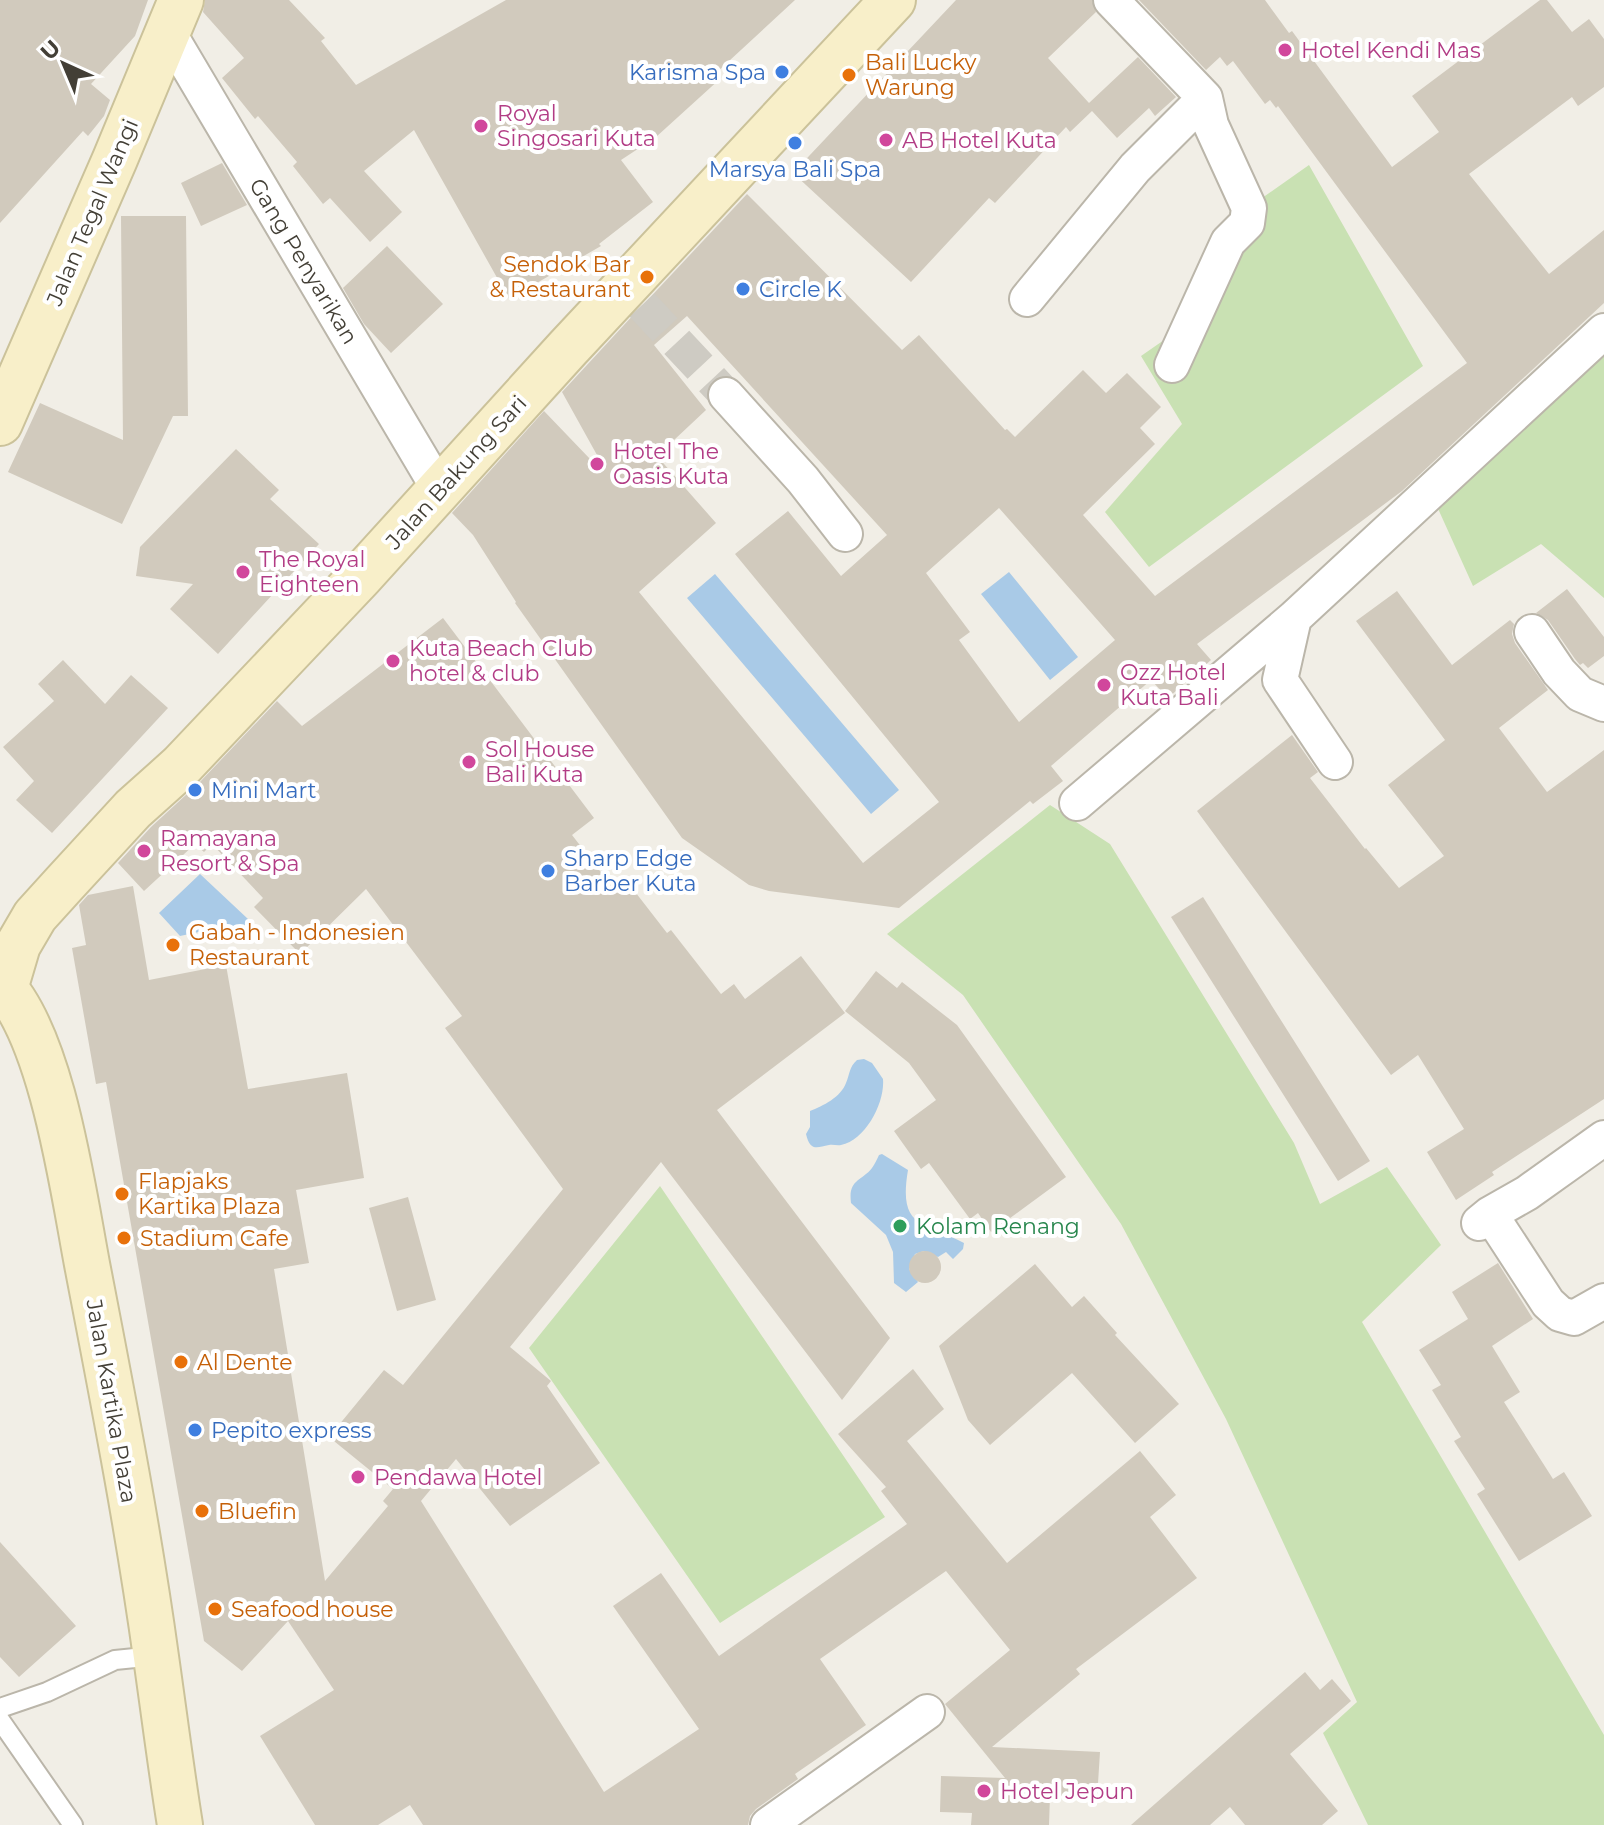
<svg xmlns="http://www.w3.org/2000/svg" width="1604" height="1825" font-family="Montserrat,sans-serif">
<rect width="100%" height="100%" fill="#f1eee6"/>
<!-- green -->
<path fill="#c9e1b3" d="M1309,165L1423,366L1149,567L1105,512L1182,424L1141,356L1213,306L1218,229Z
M1604,350V598L1541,544L1473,586L1435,502Z
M1050,805L1110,844L1294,1143L1320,1204L1387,1167L1441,1245L1362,1322L1604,1735V1825H1368L1323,1733L1357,1702L1226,1419L1121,1224L963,995L887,934Z
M660,1186L885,1517L720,1623L529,1348Z"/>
<!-- water -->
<path fill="#a9cae7" d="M1009,572L1078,657L1050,680L981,594Z
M715,574L899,790L871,814L687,598Z
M200,874L248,919L244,929H234L227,926L180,936L159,913Z
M864,1059L872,1063L883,1079C885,1102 866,1140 841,1145C837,1146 833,1144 829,1145C816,1148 810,1151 806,1134L810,1127V1111C823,1106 841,1097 846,1083C850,1074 849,1067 857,1060Z
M882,1154L908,1170C898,1229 923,1222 964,1243L963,1249L953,1259L946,1252L938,1257L924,1251L915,1254L909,1269L918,1282L906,1292L894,1283L893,1252L886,1235L851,1203C848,1179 861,1182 872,1168C875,1164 877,1159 879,1155Z"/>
<!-- building -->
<path fill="#d1cabd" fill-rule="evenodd" d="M0,0H148L135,36L91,84L110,100L104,116L88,136L83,131L0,223Z
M205,0H289L325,38L321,41L356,85L506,0H795L716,73L721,78L656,137L621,160L653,202L599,244L601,246L509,299L414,130L364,171L402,212L370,242L330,198L323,204L293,166L297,162L258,116L255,119L222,78L244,58L203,12Z
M956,0H1092L1096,12L1048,58L1089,103L1138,57L1176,97L1155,116L1149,108L1117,138L1092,111L1070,132L1066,127L995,203L989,198L911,282L793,173Z
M1139,0H1265L1289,33L1292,31L1392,167L1439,132L1412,96L1540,0H1547L1572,32L1589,19L1604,39V87L1578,106L1572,97L1469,174L1549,274L1604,230V303L1402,491L1197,644L1211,660L1168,698L1151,680L1051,766L1063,781L1033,804L1030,801L899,908L769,891L749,885L682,838L515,603L516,602L473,535L452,513L544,411L591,460L597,455L562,392L636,312L637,315L642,306L747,194L902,350L919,335L1005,430L1007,429L1015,437L1083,370L1106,393L1127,373L1161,407L1140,428L1155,444L1083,515L1155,596L1467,363L1278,106L1276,108L1270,100L1265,104L1233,61L1227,66L1220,57L1206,70ZM687,316L887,535L841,576L788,511L735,554L939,802L863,863L639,592L716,523L657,456L706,410L654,345ZM999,508L1115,640L1019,722L959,640L970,632L926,573Z
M222,163L247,205L201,226L181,183Z
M121,216H186L188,416H173L122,524L8,472L40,403L123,440Z
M387,246L443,304L391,353L364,324L343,288Z
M236,449L279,490L270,499L319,544L218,654L170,609L193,584L136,576L140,547Z
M1567,589L1604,637V656L1588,668L1583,663L1580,665L1575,659L1548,620L1536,613Z
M1397,591L1452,665L1510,620L1514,624L1512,634L1515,643L1548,690L1499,728L1547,792L1604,750V1099L1492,1172L1494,1175L1456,1200L1427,1152L1464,1129L1418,1055L1391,1075L1197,811L1292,735L1318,772L1310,778L1365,849L1366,848L1399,888L1444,856L1388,785L1445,740L1356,621Z
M443,618L594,818L572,835L617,893L629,884L667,933L671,930L721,994L734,984L745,999L801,956L845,1013L717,1110L890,1338L842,1400L661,1162L510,1347L551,1381L547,1386L600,1463L510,1526L456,1459L421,1501L604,1792L699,1729L613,1606L661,1573L719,1656L907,1524L881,1491L886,1487L838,1434L913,1369L944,1409L907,1441L1007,1563L1140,1451L1176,1495L1150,1517L1197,1578L1076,1669L1080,1674L992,1747L1100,1752L1097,1799L1050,1796L1049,1825H971L972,1813L940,1812L941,1776L1005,1778L945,1704L1010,1650L946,1571L820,1659L866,1725L795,1774L798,1779L756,1809L750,1816L748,1825H423L410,1805L378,1825H315L260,1736L334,1690L288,1621L242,1671L204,1641L106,1082L96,1084L72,948L86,945L79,905L88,895L133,886L149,980L226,965L248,1089L347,1073L364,1178L296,1190L309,1263L274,1269L325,1581L388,1506L383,1501L393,1489L329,1437L384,1370L403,1385L563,1189L445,1028L462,1016L366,889L300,954L254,907L263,898L212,844L204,852L195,844L144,891L118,863L151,827L199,783L277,701L302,726Z
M63,660L105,704L131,675L168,708L52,833L16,800L34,781L3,747L54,701L38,684Z
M1203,897L1370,1161L1338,1181L1171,917Z
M876,971L897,988L902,982L957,1025L1066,1177L991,1232L978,1213L970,1219L929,1163L921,1169L894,1131L936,1100L909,1063L845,1011Z
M408,1197L436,1300L397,1311L369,1208Z
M909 1267a16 16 0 1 1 32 0a16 16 0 1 1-32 0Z
M1498,1263L1533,1319L1492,1346L1520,1392L1504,1402L1553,1479L1564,1472L1592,1516L1519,1561L1477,1494L1485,1489L1454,1441L1461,1437L1432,1390L1441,1385L1419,1350L1468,1319L1452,1292Z
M1035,1264L1072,1307L1084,1296L1117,1333L1115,1335L1179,1404L1135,1443L1072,1373L990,1445L968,1420L939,1346Z
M0,1542L76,1626L19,1677L0,1657Z
M1305,1672L1320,1690L1332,1679L1351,1701L1290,1754L1338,1811L1322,1825H1245L1230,1807L1210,1825H1131Z"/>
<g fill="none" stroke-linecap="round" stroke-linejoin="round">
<!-- minor-tunnel -->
<path stroke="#cecbc3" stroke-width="34" stroke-dasharray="34 17" stroke-linecap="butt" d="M642,305L726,395"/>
<!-- service casing -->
<g stroke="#bbb6aa" stroke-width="22">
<path id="service" d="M0,1708L47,1692L115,1660L155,1656
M0,1720L73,1825"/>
</g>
<!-- minor casing -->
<g stroke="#bbb6aa" stroke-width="38">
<path id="minor" d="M1111,0L1205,98
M168,32L439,489
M1027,299L1135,168L1205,98L1211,125L1249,208L1247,223L1228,242L1172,365
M726,395L803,480L845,534
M1294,618L1280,680L1335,762
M1532,632L1559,672L1580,694L1604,704
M1077,803L1294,618L1604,331
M1490,1214L1548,1303L1560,1314L1574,1318L1604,1301
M1479,1223L1490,1214L1527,1193L1604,1138
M768,1825L927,1712"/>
</g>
<!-- secondary casing -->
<g stroke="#cbc29a" stroke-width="48">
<path id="secondary" d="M0,423L115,159L181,0
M0,983C52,1036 73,1190 87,1264C112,1394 138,1526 156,1657C164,1713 171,1769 180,1825
M5,989L18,945L35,916L64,884L133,809L181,766L360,577L568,348L893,0"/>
</g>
<!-- service -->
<use href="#service" stroke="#fff" stroke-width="18"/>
<!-- minor -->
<use href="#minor" stroke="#fff" stroke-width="34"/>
<!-- secondary -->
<use href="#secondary" stroke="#f8efc9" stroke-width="44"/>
</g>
<!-- markers -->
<g fill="#d1479c" stroke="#fff" stroke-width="3">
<circle cx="1285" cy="50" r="8"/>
<circle cx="481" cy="126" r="8"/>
<circle cx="886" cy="140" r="8"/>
<circle cx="597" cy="464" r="8"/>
<circle cx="243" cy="572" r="8"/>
<circle cx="393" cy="661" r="8"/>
<circle cx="1104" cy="685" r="8"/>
<circle cx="469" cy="762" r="8"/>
<circle cx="144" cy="851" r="8"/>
<circle cx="358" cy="1477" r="8"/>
<circle cx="984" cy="1791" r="8"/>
</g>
<g fill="#3f7fe0" stroke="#fff" stroke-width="3">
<circle cx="782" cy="72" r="8"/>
<circle cx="795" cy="143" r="8"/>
<circle cx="743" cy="289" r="8"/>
<circle cx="195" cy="790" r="8"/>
<circle cx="548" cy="871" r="8"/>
<circle cx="195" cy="1430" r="8"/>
</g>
<g fill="#e8710a" stroke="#fff" stroke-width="3">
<circle cx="849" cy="75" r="8"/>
<circle cx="647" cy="277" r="8"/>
<circle cx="173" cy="945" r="8"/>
<circle cx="122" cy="1194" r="8"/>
<circle cx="124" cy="1238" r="8"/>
<circle cx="181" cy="1362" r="8"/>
<circle cx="202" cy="1511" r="8"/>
<circle cx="215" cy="1609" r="8"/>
</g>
<circle fill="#2e9e5b" stroke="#fff" stroke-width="3" cx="900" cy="1226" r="8"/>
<g text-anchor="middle" stroke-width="8" stroke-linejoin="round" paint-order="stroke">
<!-- hotel labels -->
<g font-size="22" fill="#b23c85" stroke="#fff" text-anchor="start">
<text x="1301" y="58">Hotel Kendi Mas</text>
<text x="497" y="121">Royal<tspan x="497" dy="25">Singosari Kuta</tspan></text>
<text x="902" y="148">AB Hotel Kuta</text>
<text x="613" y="459">Hotel The<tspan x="613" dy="25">Oasis Kuta</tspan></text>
<text x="259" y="567">The Royal<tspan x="259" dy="25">Eighteen</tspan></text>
<text x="409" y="656">Kuta Beach Club<tspan x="409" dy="25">hotel &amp; club</tspan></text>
<text x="1120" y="680">Ozz Hotel<tspan x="1120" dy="25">Kuta Bali</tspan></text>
<text x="485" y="757">Sol House<tspan x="485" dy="25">Bali Kuta</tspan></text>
<text x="160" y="846">Ramayana<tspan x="160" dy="25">Resort &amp; Spa</tspan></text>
<text x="374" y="1485">Pendawa Hotel</text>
<text x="1000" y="1799">Hotel Jepun</text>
</g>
<!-- food labels -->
<g font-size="22" fill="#c56008" stroke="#fff" text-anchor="start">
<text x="865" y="70">Bali Lucky<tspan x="865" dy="25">Warung</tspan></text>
<text x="631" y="272" text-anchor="end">Sendok Bar<tspan x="631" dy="25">&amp; Restaurant</tspan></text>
<text x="189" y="940">Gabah - Indonesien<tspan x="189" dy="25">Restaurant</tspan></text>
<text x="138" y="1189">Flapjaks<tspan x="138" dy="25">Kartika Plaza</tspan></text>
<text x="140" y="1246">Stadium Cafe</text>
<text x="197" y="1370">Al Dente</text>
<text x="218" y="1519">Bluefin</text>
<text x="231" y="1617">Seafood house</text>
</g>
<!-- shop labels -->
<g font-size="22" fill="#366cbe" stroke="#fff" text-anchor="start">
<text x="766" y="80" text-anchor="end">Karisma Spa</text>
<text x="795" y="177" text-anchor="middle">Marsya Bali Spa</text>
<text x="759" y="297">Circle K</text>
<text x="211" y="798">Mini Mart</text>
<text x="564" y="866">Sharp Edge<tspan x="564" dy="25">Barber Kuta</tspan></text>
<text x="211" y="1438">Pepito express</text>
</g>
<!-- street labels -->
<g font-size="22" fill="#433f36" stroke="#fff">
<text transform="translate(92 212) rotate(-67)" y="8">Jalan Tegal Wangi</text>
<text transform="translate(304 261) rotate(59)" y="8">Gang Penyarikan</text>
<text transform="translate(456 472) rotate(-48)" y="8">Jalan Bakung Sari</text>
<text transform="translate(112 1401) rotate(80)" y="8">Jalan Kartika Plaza</text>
</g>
<!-- leisure labels -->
<g font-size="22" fill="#27864d" stroke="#fff" text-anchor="start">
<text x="916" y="1234">Kolam Renang</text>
</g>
</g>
<!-- north arrow -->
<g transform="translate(64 64) rotate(316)" stroke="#ffffff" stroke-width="6" paint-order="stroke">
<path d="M0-6L14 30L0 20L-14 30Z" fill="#433f36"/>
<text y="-12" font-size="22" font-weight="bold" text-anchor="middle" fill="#433f36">U</text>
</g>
</svg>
